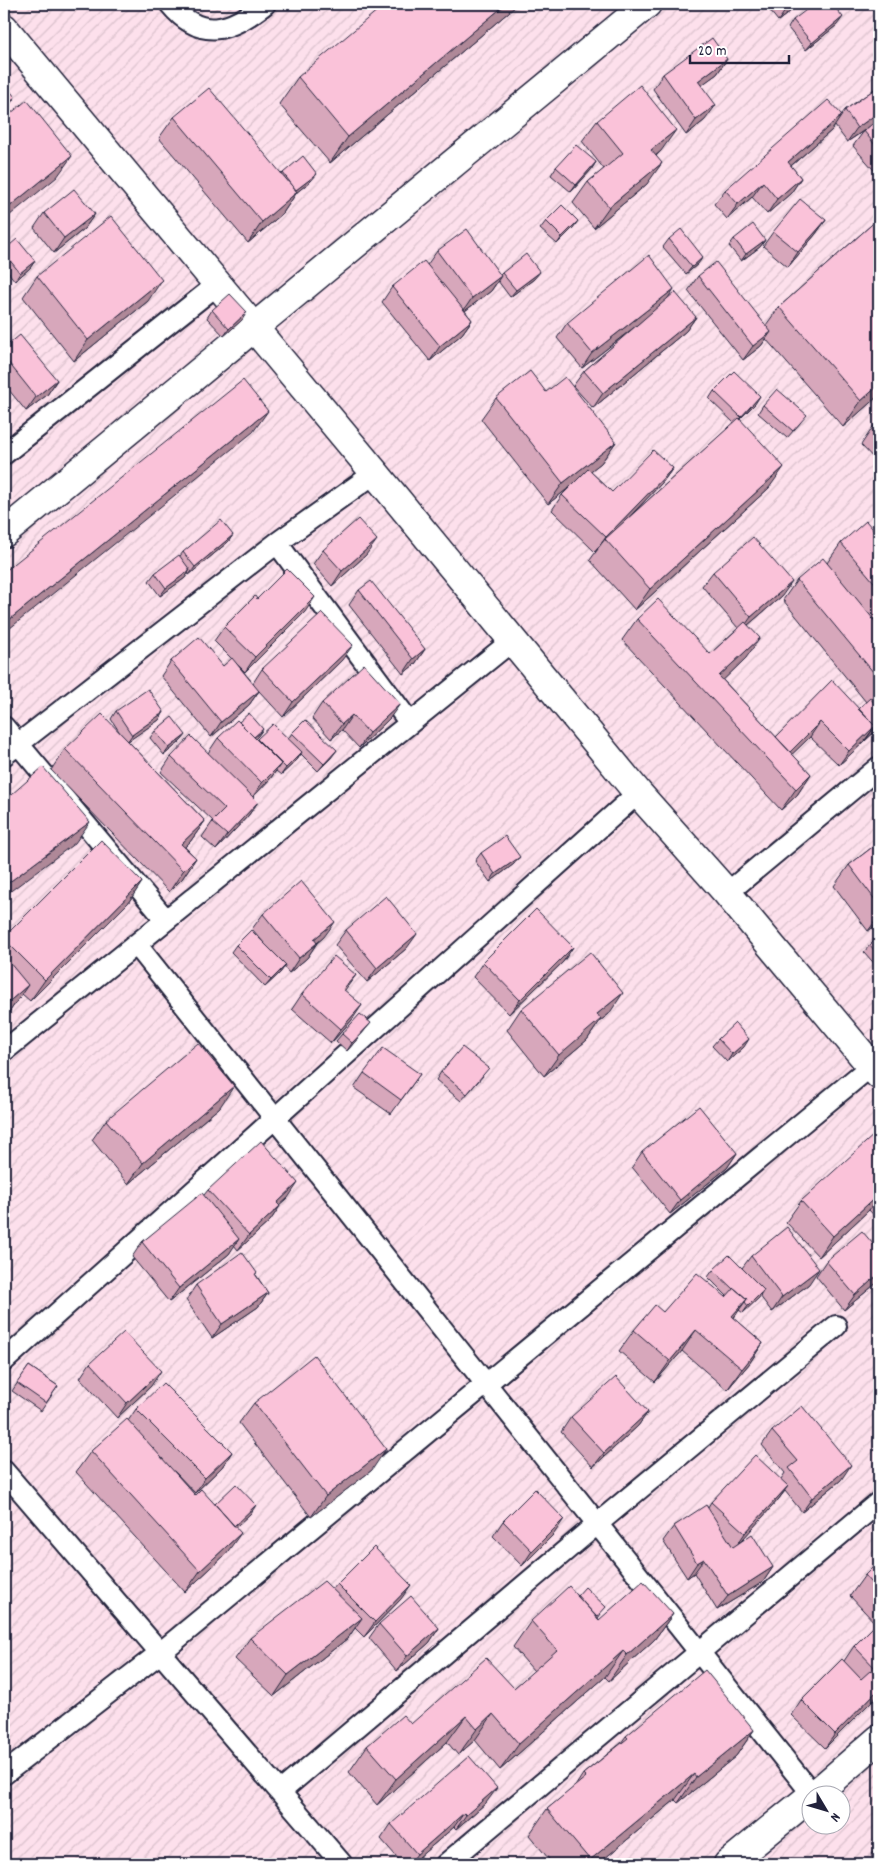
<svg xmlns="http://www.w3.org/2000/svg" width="883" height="1868" font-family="Dekko,sans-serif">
<defs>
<pattern id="industrial-furrows" width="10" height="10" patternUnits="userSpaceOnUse" patternTransform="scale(1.25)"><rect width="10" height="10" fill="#fde0ec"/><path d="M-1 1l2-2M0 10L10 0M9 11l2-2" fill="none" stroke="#d9c0cb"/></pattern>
</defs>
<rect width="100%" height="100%" fill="#feedf4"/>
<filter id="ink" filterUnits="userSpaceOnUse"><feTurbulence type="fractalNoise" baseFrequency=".02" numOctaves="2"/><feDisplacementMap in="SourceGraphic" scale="10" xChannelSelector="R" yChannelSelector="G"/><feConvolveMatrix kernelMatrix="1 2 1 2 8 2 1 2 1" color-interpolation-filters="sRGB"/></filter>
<g filter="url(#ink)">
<!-- industrial -->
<path fill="url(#industrial-furrows)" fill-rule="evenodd" d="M4,4H879V1864H4ZM810,1796H840V1826H810Z"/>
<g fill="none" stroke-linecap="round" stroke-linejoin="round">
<!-- service casing -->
<g stroke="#22223b" stroke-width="24">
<path id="service" d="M170,4C201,42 231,31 265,4
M4,454L218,284
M277,543L410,723
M4,727L166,920
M4,755L277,543L375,473
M727,893L879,767
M136,944L813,1795
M4,1051L513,640
M4,1361L638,793
M4,1471L342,1864
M4,1774L160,1653L871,1066
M280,1792L597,1524L836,1326
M446,1864L879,1502"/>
</g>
<!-- minor casing -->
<g stroke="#22223b" stroke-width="31">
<path id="minor" d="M4,533L647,4"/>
</g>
<!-- tertiary casing -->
<g stroke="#22223b" stroke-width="31">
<path id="tertiary" d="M4,28L375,473L638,793L727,893L879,1075
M813,1796L879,1739
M728,1864L810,1797"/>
</g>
<!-- service -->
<use href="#service" stroke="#fff" stroke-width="20"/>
<!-- minor -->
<use href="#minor" stroke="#fff" stroke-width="28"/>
<!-- tertiary -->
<use href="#tertiary" stroke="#fff" stroke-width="28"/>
</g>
<!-- wall -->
<path fill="#d7a7bb" stroke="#22223b" d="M767,4H800L778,21L766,6Z
M516,6L330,163L279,104L298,77Z
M793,20L837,25L806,50L788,28Z
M727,59L717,74L701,85L705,120L686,135L653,89L663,74Z
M879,86V176L853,146L864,131L867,129L847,142L835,126L832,130L791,166L801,178L791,193L767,214L752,197L727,219L714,204L725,190L842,114L845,110Z
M174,117L282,174L283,173L311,181L297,192L283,213L248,243L159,138Z
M597,121L661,151L656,156L647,184L594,228L573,203L588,182L604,169L582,141Z
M596,162L591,170L571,192L551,175L556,167Z
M44,213L95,214L84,229L54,253L34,228Z
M879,218V395L843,427L766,339L761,346L743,360L688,291L698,276L766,325L779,307Z
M826,220L815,235L788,267L763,246L773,232Z
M546,221L573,228L557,244L540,229Z
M669,239L698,264L686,274L663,247Z
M734,239L765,240L760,247L741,261L729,246Z
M4,250L35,261L30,268L15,281L4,267Z
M437,251L500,275L502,273L534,279L510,297L498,281L491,291L465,311L472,320L462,334L430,361L382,302L392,287L427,265Z
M37,276L148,301L74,361L23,297Z
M668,298L696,317L686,331L593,408L573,386L584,371L636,326L582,368L557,338L567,323Z
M212,310L242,320L224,336L207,318Z
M4,348L57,380L47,395L26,411L4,384Z
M714,391L755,404L740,419L769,488L635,610L590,560L598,549L595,552L552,510L562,495L568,488L548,504L481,419L496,398L546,392L616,442L601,463L590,471L612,492L673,468L662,483L627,519L734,423L709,399Z
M763,405L801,422L787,438L758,413Z
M879,420V464L861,445L875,424Z
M233,535L228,542L189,575L188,573L185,578L160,596L149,581L155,573L180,556L183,552Z
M879,536V728L839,765L810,737L792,754L811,774L797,795L781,810L622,640L637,619L710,654L738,628L702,586L713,572L782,596L748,625L746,658L723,680L776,737L858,709L866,702L783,600L797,580L827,563L841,543Z
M323,550L366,555L332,586L313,564Z
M359,590L425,649L415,664L403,674L349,605Z
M257,599L305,612L245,672L237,664L253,683L262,669L342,660L283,717L259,691L249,705L211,737L161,676L171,661L223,666L232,659L214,641L224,627Z
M322,703L390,718L359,748L342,730L331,739L312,718Z
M116,711L164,712L159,720L128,741L205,821L190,842L185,847L196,858L182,879L169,892L51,770L65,749L122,736L111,719Z
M239,722L263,729L255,739L257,740L273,724L288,739L292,733L331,758L318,771L301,754L297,760L281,775L276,771L270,779L253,797L258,802L248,816L216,850L202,837L213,821L161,772L171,757L208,753L218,738Z
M155,731L186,735L180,742L164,755L150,738Z
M879,842V923L868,931L834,886L849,865Z
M481,853L514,864L490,882L475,861Z
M142,882L128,903L30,1001L22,994L10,1011L4,1016V937Z
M263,914L324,937L317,943L307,958L289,973L284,967L280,973L265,987L231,952L236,945L264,943L252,929Z
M346,930L407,948L367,982L335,945Z
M879,936V969L864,952L870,945Z
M573,947L563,962L509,1014L473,977L483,962Z
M302,994L352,1020L331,1043L292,1009Z
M521,1009L609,1014L600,1021L587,1040L544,1076L507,1030Z
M365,1030L347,1051L336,1041L342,1034Z
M718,1039L744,1047L727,1062L712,1046Z
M441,1072L483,1076L461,1101L436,1080Z
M364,1073L420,1074L391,1114L354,1088Z
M220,1107L128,1184L92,1140L106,1120Z
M879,1136V1221L869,1210L819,1257L786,1222L801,1201Z
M642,1152L737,1153L727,1168L670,1214L632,1167Z
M208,1190L288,1198L279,1206H280L270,1221L238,1250L234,1245L229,1254L169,1302L132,1257L142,1242L204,1195Z
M751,1256L809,1284L772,1312L760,1296L743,1313L739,1310L734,1318L763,1343L749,1364L727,1390L682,1351L655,1382L619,1351L634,1330L663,1312L726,1297L727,1296L708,1277L713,1270L742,1268Z
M826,1261L879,1281L844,1310L816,1276Z
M256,1275L268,1293L258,1307L212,1338L186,1300L196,1285Z
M90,1363L151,1386L117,1418L80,1378Z
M29,1366L58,1386L41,1411L12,1391Z
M254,1403L372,1470L311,1517L239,1423Z
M136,1409L232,1452L222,1467L195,1493L174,1471L195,1495L215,1504L251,1513L235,1527L226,1554L185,1592L76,1472L91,1451L128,1421Z
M648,1412L638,1426L593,1467L561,1432L571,1417Z
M772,1431L841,1480L802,1512L785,1491L778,1500L740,1542L773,1567L763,1582L717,1610L694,1573L687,1578L663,1541L674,1526L708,1507L711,1502L781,1479L785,1473L762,1445Z
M503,1521L554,1534L522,1566L493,1536Z
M879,1561V1695L878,1696L877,1695L875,1698L825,1748L791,1715L801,1700L844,1661L854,1646L876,1624L850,1596L865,1575Z
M337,1584L401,1599L364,1637L355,1628L348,1638L274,1696L235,1659L250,1638L333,1589Z
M577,1596L601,1614L598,1618L599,1620L673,1614L654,1640L609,1681L605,1677L500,1770L475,1740L458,1755L447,1742L377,1805L349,1772L367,1746L411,1724L514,1688L534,1671L513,1647L531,1621Z
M379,1624L439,1628L429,1643L397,1671L369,1638Z
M754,1730L736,1756L678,1803L675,1800L598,1864H553L529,1835L547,1809L574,1788L583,1774L621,1743L626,1736Z
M486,1803L456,1829L454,1827L411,1864H403L381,1839L391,1824Z
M879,1844V1864H878L871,1856Z"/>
<!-- shaded-wall -->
<path fill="#af8898" stroke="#22223b" d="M506,4H517L516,6L330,163L348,137Z
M792,4H800L778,21L788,7Z
M843,17L837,25L806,50L812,43Z
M727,59L717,74L688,95L698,81Z
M15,97L4,113V106Z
M716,105L705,120L686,135L696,120Z
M879,112V120L847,142L857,128Z
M842,115L832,130L778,177L788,162Z
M676,130L661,151L637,171L651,150Z
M72,156L57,177L4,220V211Z
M596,162L591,170L571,192L576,185Z
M662,163L647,184L594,228L609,207Z
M317,174L311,181L291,197L296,190Z
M801,178L791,193L767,214L777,199Z
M763,182L752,197L727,219L738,204Z
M297,192L283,213L248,243L262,222Z
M95,214L84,229L54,253L64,238Z
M826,220L815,235L788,267L798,252Z
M578,221L573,228L557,244L562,237Z
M765,240L760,247L741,261L746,254Z
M703,257L698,264L686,274L692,267Z
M35,261L30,268L15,281L20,273Z
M540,272L534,279L510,297L516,290Z
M501,276L491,291L462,313L472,298Z
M162,280L148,301L74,361L88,340Z
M674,289L664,304L582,368L592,353Z
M247,312L242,320L224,336L229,329Z
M696,317L686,331L593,408L603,393Z
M472,320L462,334L430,361L440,346Z
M771,332L761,346L743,360L753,346Z
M57,380L47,395L26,411L36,397Z
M879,385V395L843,427L861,401Z
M760,396L755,404L735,424L741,417Z
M268,411L253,432L4,633V624Z
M616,442L601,463L548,504L563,483Z
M784,467L769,488L635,610L650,589Z
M673,468L662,483L606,541L605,539L595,552L606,537Z
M233,535L228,542L189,575L195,567Z
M377,540L366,555L332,586L342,571Z
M190,570L185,578L160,596L166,588Z
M792,582L782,596L741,631L751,617Z
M315,597L305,612L245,672L255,657Z
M760,638L746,658L708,695L719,676Z
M353,645L342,660L283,717L293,702Z
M425,649L415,664L403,674L413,659Z
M259,691L249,705L211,737L221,722Z
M400,704L390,718L359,748L369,733Z
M164,712L159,720L127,742L132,735Z
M352,715L342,730L331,739L342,724Z
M820,722L810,737L780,766L790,752Z
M879,725V728L865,740L871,732Z
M875,726L865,741L839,765L849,751Z
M263,729L258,736L245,749L250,741Z
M186,735L180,742L164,755L169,748Z
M337,750L331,758L318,771L324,764Z
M302,752L297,760L281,775L286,768Z
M281,764L270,779L252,798L262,783Z
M811,774L797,795L781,810L796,789Z
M258,802L248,816L216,850L227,835Z
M205,821L190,842L172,859L181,844Z
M90,822L75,843L4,896V886Z
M520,857L514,864L490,882L495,874Z
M196,858L182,879L169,892L183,871Z
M142,882L128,903L30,1001L45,980Z
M879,916V923L868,931Z
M335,922L324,937L304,954L314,939Z
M417,934L407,948L367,982L377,968Z
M317,943L307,958L289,973L299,958Z
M573,947L563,962L509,1014L520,1000Z
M286,965L280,973L265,987L271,980Z
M356,975L345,990L333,1004L343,989Z
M28,985L10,1011L4,1016V1006Z
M623,993L609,1014L600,1021L587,1040L544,1076L559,1055L597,1014Z
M362,1005L352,1020L331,1043L341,1029Z
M371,1023L347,1051L352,1043Z
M749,1039L744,1047L727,1062L732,1054Z
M234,1086L220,1107L128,1184L143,1163Z
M737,1153L727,1168L670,1214L680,1200Z
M298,1183L288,1198L266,1218L277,1203Z
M879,1194V1196L869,1210L819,1257L833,1236Z
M280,1206L270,1221L238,1250L249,1235Z
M239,1239L229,1254L169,1302L179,1288Z
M819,1269L809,1284L772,1312L782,1297Z
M879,1274V1281L844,1310L855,1295Z
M764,1290L759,1298L743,1313L748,1306Z
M268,1293L258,1307L212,1338L222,1324Z
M747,1299L732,1320V1316Z
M696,1330L682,1351L655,1382L670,1361Z
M763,1343L749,1364L727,1390L742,1369Z
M161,1371L151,1386L117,1418L127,1403Z
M648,1412L638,1426L593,1467L604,1453Z
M386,1449L372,1470L311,1517L326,1496Z
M232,1452L222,1467L195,1493L205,1478Z
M851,1465L841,1480L802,1512L812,1498Z
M788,1486L778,1500L735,1548L745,1533Z
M256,1505L251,1513L223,1539L228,1531Z
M564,1519L554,1534L522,1566L532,1551Z
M241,1533L226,1554L185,1592L200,1571Z
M704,1559L694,1573L687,1578L697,1563Z
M773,1567L763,1582L717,1610L728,1596Z
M411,1585L401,1599L364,1637L375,1622Z
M673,1614L654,1640L609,1681L627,1655Z
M362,1618L348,1638L274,1696L288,1675Z
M439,1628L429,1643L397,1671L407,1656Z
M623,1651L605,1677L500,1770L519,1744Z
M879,1689V1692L875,1698L825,1748L835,1734Z
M493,1714L475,1740L458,1755L477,1729Z
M466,1716L447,1742L377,1805L396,1779Z
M754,1730L736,1756L678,1803L696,1777Z
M694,1774L675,1800L598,1864H587L590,1860Z
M497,1788L486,1803L456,1829L466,1815Z
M464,1813L454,1827L411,1864H409L417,1854Z"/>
<!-- building -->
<path fill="#fac2d9" stroke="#22223b" d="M385,4H506L348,137L298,77Z
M786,4H792L788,7Z
M814,4H832L843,17L812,43L793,20Z
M712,38L727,59L698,81L716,105L696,120L663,74Z
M4,83L15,97L4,106Z
M640,85L676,130L651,150L662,163L609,207L588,182L623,153L597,121Z
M879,86V112L857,128L845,110Z
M209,88L297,192L262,222L174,117Z
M27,100L72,156L4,211V119Z
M828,100L842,115L788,162L801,178L777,199L763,182L738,204L725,190Z
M879,118V150L864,131Z
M576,145L596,162L576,185L556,167Z
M303,156L317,174L296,190L283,173Z
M74,189L95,214L64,238L44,213Z
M800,199L826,220L798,252L773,232Z
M562,205L578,221L562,237L546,221Z
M111,216L162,280L88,340L37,276Z
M879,218V385L861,401L779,307Z
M753,224L765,240L746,254L734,239Z
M467,229L501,276L472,298L437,251Z
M681,229L703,257L692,267L669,239Z
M17,239L35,261L20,273L4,253V250Z
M526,254L540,272L516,290L502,273Z
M649,255L674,289L592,353L567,323Z
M424,261L472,320L440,346L392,287Z
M716,262L771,332L753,346L698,276Z
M675,292L696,317L603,393L584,371Z
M230,294L247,312L229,329L212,310Z
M20,335L57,380L36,397L4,357V348Z
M530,371L546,392L565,377L616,442L563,483L496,398Z
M734,371L760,396L741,417L714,391Z
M243,380L268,411L4,624V572Z
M777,389L807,415L793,431L763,405Z
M739,418L784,467L650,589L605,539Z
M879,420V428L875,424Z
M653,450L673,468L606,537L562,495L588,469L612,492Z
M358,519L377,540L342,571L323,550Z
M221,520L233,535L195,567L183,552Z
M866,521L879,536V588L841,543Z
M753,537L792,582L751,617L713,572Z
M179,555L190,570L166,588L155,573Z
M823,558L879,626V679L797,580Z
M287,569L315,597L255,657L224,627L255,596L257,599Z
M371,581L425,649L413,659L359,590Z
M658,599L710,654L745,622L760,638L719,676L811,774L796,789L637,619Z
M322,613L353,645L293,702L262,669Z
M199,637L223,666L232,658L259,691L221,722L171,661Z
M364,664L400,704L369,733L352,715L342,724L322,703Z
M832,680L875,726L849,751L820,722L790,752L776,737Z
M148,689L164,712L132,735L116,711Z
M870,698L879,709V725L871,732L875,726L858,709Z
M249,713L263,729L254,737L239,722Z
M102,714L205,821L181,844L196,858L183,871L65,749Z
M172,717L186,735L169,748L155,731Z
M237,720L281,764L262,783L218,738Z
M305,720L337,750L324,764L292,733Z
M273,724L302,752L286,768L257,739Z
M191,736L258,802L227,835L212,822L225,809L171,757Z
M43,767L90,822L4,886V801Z
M505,836L520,857L495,874L481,853Z
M101,840L142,882L45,980L4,939V937Z
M879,842V905L849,865Z
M301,881L335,922L314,939L317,943L299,958L263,914Z
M386,896L417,934L377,968L346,930Z
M536,909L573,947L520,1000L483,962Z
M251,930L286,965L271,980L236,945Z
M879,936V956L870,945Z
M590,952L623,993L597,1014L601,1019L559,1055L521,1009Z
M4,956L28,985L4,1006Z
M334,956L356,975L343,989L362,1005L341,1029L302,994Z
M360,1014L371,1023L352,1043L342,1034Z
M735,1023L749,1039L732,1054L718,1039Z
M198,1043L234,1086L143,1163L106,1120Z
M462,1047L489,1068L467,1094L441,1072Z
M383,1048L420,1074L401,1100L364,1073Z
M699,1106L737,1153L680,1200L642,1152Z
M876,1133L879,1136V1194L833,1236L801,1201Z
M261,1141L298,1183L277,1203L280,1206L249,1235L208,1190Z
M202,1193L239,1239L179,1288L142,1242Z
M787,1227L819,1269L782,1297L751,1256Z
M862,1231L879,1251V1274L855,1295L826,1261Z
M242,1252L257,1273L255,1274L268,1293L222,1324L196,1285Z
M729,1255L764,1290L748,1306L745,1302L747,1299L734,1288L733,1289L713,1270Z
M697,1273L726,1297L734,1288L747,1299L732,1316L763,1343L742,1369L696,1330L670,1361L634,1330L655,1305L663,1312Z
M124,1332L161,1371L127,1403L90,1363Z
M314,1355L386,1449L326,1496L254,1403Z
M29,1366L58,1386L46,1403L17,1383Z
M616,1377L648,1412L604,1453L571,1417Z
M163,1383L232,1452L205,1478L136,1409Z
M802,1406L851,1465L812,1498L789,1468L798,1461L772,1431Z
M127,1419L195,1495L201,1489L241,1533L200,1571L91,1451Z
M755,1455L788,1486L745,1533L711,1502Z
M236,1484L256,1505L234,1526L215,1504Z
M535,1489L564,1519L532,1551L503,1521Z
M706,1505L733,1547L752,1534L773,1567L728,1596L704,1559L697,1563L674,1526Z
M374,1547L411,1585L375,1622L337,1584Z
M879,1561V1591L865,1575Z
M324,1581L362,1618L288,1675L250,1638Z
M643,1581L673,1614L627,1655L623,1651L519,1744L493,1714L477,1729L466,1716L396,1779L367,1746L403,1715L411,1724L486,1658L514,1688L557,1650L531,1621L569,1586L599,1620Z
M585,1587L606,1607L597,1617L577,1596Z
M411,1596L439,1628L407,1656L379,1624Z
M879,1621V1672L854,1646Z
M842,1659L861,1679L871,1670L879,1678V1689L835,1734L801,1700Z
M705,1670L754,1730L696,1777L694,1774L590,1860L547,1809L586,1777L583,1774L628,1738L626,1736Z
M469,1756L497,1788L466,1815L464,1813L417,1854L391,1824Z"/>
</g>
<!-- margin -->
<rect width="883" height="1868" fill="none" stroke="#fff" stroke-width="20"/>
<rect x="10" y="10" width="863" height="1848" fill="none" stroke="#22223b" stroke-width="2" filter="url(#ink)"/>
<!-- north arrow -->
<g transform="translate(826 1810) rotate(128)"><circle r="24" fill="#ffffff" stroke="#a7a7b1"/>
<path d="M0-4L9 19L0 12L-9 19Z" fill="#22223b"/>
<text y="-8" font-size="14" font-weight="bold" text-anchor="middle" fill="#22223b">N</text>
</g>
<!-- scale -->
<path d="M690 55v8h99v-8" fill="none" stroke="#22223b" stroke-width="2.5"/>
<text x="698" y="55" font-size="15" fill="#22223b" stroke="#ffffff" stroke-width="4" paint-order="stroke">20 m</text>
</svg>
